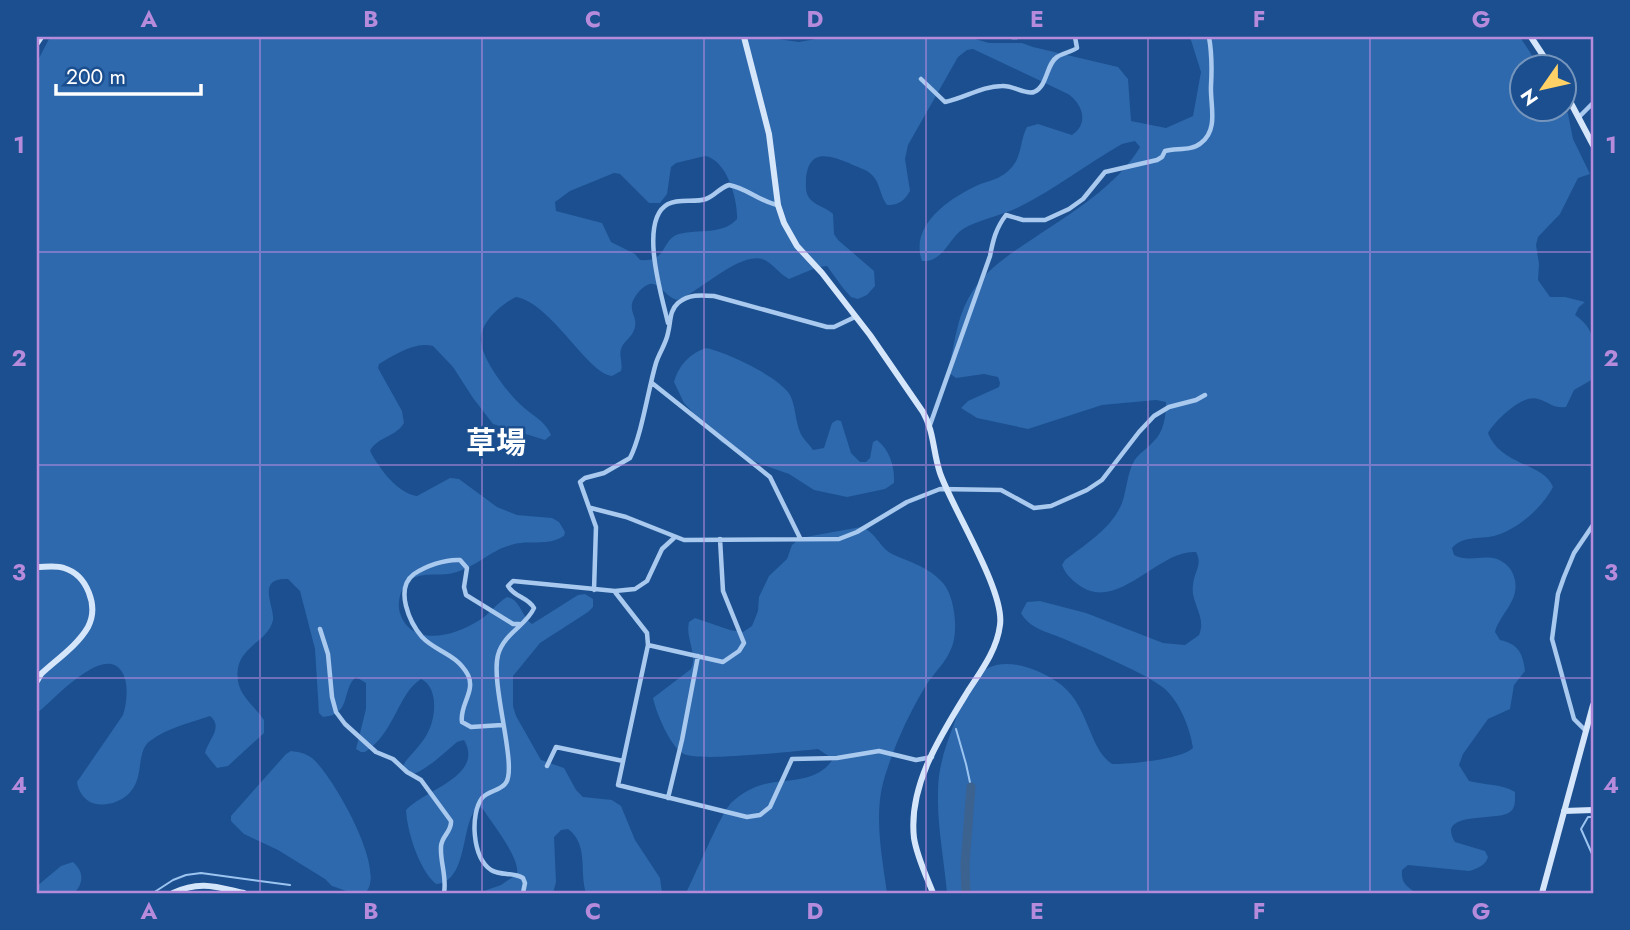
<svg xmlns="http://www.w3.org/2000/svg" width="1630" height="930" font-family="Jost,'Noto Sans JP',sans-serif">
<rect width="100%" height="100%" fill="#1b4f8f"/>
<!-- green -->
<path fill="#2e69ad" fill-rule="evenodd" d="M50,37H764L799,42L827,37H968L989,43H1022L1033,47L1118,67L1128,79L1131,121L1166,128L1193,116L1201,72L1190,37H1520L1539,66H1522V108H1564V106L1568,114L1573,139L1590,174L1578,178L1560,214L1538,237L1536,245L1539,264L1538,280L1550,297H1565L1585,302L1579,307L1575,315C1600,332 1593,352 1593,379L1574,390L1566,407C1554,409 1549,402 1538,399C1522,394 1496,420 1488,433C1501,466 1544,463 1553,487C1542,508 1517,530 1494,536C1479,539 1462,536 1452,548L1454,555C1467,562 1479,556 1493,558C1500,559 1507,564 1511,570C1526,597 1500,612 1495,632L1500,640C1518,644 1523,653 1525,671L1514,685L1510,709L1488,719L1463,754L1459,765L1469,781C1484,785 1503,784 1515,792C1515,799 1516,808 1510,812C1498,822 1435,810 1455,842L1485,851L1488,857C1486,865 1477,869 1469,871L1408,865L1402,870C1401,883 1406,886 1416,893H947C944,859 937,826 938,792C938,768 945,747 954,724C959,710 964,693 974,680C994,652 1033,666 1056,681C1090,703 1087,747 1112,764C1131,764 1179,760 1193,748C1190,728 1180,703 1165,689C1146,673 1087,649 1062,638C1047,632 1029,628 1021,613L1027,602L1040,601L1086,613L1163,643L1185,645L1199,635C1207,617 1190,602 1193,585C1194,572 1203,564 1196,552C1157,549 1115,618 1075,582C1069,577 1065,573 1062,565L1065,560C1086,544 1112,528 1122,503C1127,489 1127,474 1134,461C1139,453 1147,449 1153,442C1164,432 1166,416 1166,402L1156,400L1102,405L1028,429L977,418L961,408L968,401L999,387L1000,383L998,377L984,374L956,378L948,372C954,348 956,321 968,299C983,271 1008,255 1034,238C1071,213 1117,186 1140,147L1135,141L1122,144C1087,164 1055,189 1019,207C1001,216 980,219 963,229C949,238 943,263 922,261C909,225 950,198 978,185C988,181 1000,179 1008,171C1023,158 1019,142 1027,127L1038,124L1072,135C1089,124 1083,104 1068,94L973,49L967,50L958,57L908,145L905,159L910,191C905,200 898,206 887,205C880,196 880,183 873,176C867,169 856,167 849,163C827,154 808,149 806,180C806,187 805,194 811,200C817,206 827,208 833,214L834,234L838,240L874,271L875,286L867,295L858,299L851,297L843,288L827,266L818,267L789,279C779,274 772,262 762,259C738,253 701,291 678,300C667,299 660,282 650,284C645,285 640,290 637,294C624,311 640,315 634,330C632,337 623,342 621,349C619,356 623,364 621,371L612,376C588,374 551,303 516,297C503,303 483,320 481,336C478,355 507,392 521,405C531,415 545,420 551,435L545,440L493,424L473,398L453,367L433,346C415,341 394,355 379,364L378,368L402,411L404,423C396,437 377,437 370,451C379,468 397,493 417,496L450,478L459,479L497,507L517,515L552,518L559,522L565,532L564,536C546,547 530,539 511,545C491,550 475,568 453,573C438,577 419,570 407,583C400,589 397,604 400,613C411,648 455,636 478,621C489,615 496,604 507,597C521,600 521,616 532,624L578,595L585,594L593,599V607L588,612L540,643L513,676V706L516,716L541,760L564,768L576,790L583,797L612,800L621,806L635,840L660,878L662,893H586C579,872 589,844 568,829L561,830L554,837L556,882L553,893H478L501,885L517,874C520,857 492,824 483,809L478,806C460,823 469,882 436,884C419,870 407,831 406,810C424,790 485,776 464,740L457,742C445,752 422,775 407,775L403,767L405,762C413,752 424,742 429,730C436,715 438,687 421,679C398,693 395,733 365,752H361L356,749L366,709V683L356,677C341,690 352,715 323,717L319,713L315,649L300,591L288,579C255,577 275,607 273,620C269,640 242,646 238,668C234,693 252,703 264,720V733L228,766L217,768L205,753C208,740 224,727 210,716C190,723 167,728 150,741C132,754 151,790 113,803C104,805 95,806 87,800C81,795 78,789 77,782L123,715C127,703 129,683 122,672C104,642 52,702 37,713V62ZM705,156C727,160 738,200 737,219C723,235 698,229 679,234C660,240 669,262 640,260L635,254L611,242L602,223L556,211L555,202L570,191L614,173L620,174L649,203H660L667,194L671,167L676,163Z
M706,348C726,352 780,377 790,395C796,407 795,420 800,432C802,438 809,444 813,450L824,448L832,423L837,420L841,421L851,453L860,462H866L870,458L873,442L877,440C890,450 895,468 894,483L885,489L847,497L814,490L789,474L758,463L721,442L684,403L674,382C678,366 690,353 706,348Z
M861,527C877,533 879,547 892,554C910,562 929,567 943,583C955,597 959,632 951,649C946,662 934,673 927,684C909,713 895,744 885,776C873,814 882,856 887,893H686C695,876 721,812 732,802C743,792 756,785 770,783C793,779 819,781 833,759L818,749C794,751 700,762 684,754C670,747 656,712 653,698L691,669C698,654 685,638 689,622L695,618L730,630L743,632L752,626L758,611L759,597L769,576L787,559L792,545L800,538Z
M291,751C299,752 305,753 312,758C331,773 389,872 365,893H352L332,886L325,879L278,850L244,834L231,821V816L286,754Z
M73,862C84,872 84,883 74,893H37V886L61,866Z"/>
<g fill="none" stroke-linecap="round" stroke-linejoin="round">
<!-- stream -->
<path stroke="#9cc4f0" stroke-width="2" d="M956,729L966,764L971,787
M1593,817H1588L1581,829L1593,856
M153,893L173,880L186,875L201,873L290,885
M1593,893V892"/>
<!-- river -->
<path stroke="#3c6290" stroke-width="9" d="M966,893L965,864L971,787"/>
<!-- street -->
<path stroke="#a9c9ee" stroke-width="4.5" d="M1012,37H1017
M921,79L945,102C965,98 982,86 1002,86C1013,85 1025,95 1034,92C1048,86 1046,64 1057,57C1063,53 1071,52 1077,48L1075,37
M1579,117L1593,103
M668,323C662,297 638,220 668,204C680,198 694,203 706,199C715,196 719,188 729,185C747,188 760,202 778,205
M652,383L770,477L800,538
M930,425L990,256C993,240 996,228 1006,215L1023,220H1045L1069,209L1083,199L1105,172L1157,160L1162,157L1165,151C1176,148 1192,151 1201,143C1219,129 1210,105 1211,86C1212,69 1212,54 1209,37
M591,508L626,517L684,540L839,539L857,532L907,502L940,489L1001,490L1034,508L1051,506L1087,490L1102,480L1139,432L1154,416L1169,407L1196,400L1205,395
M594,590L596,527L580,482L585,478L604,473L630,458C642,434 648,390 656,363C659,353 666,344 668,333C671,322 669,311 678,303C689,294 701,295 714,296L827,327H834L855,317
M615,592L647,633L648,645L618,785L747,817L760,815L770,807L792,759L837,758L879,751L916,760L932,757
M320,629L328,654L332,697L336,712L345,724L376,752L393,759L407,772L421,780L451,821C452,832 441,836 441,847C440,862 447,877 444,893
M648,645L723,662L739,651L744,643L723,591L720,539
M502,725L471,727L462,722C459,706 476,691 468,675C456,653 436,652 422,637C410,623 394,589 414,574C426,566 445,559 460,560L467,568L464,587L466,595L513,624H519
M1585,730L1574,719L1552,639L1558,594L1564,577L1574,553L1593,525
M547,766L556,747L623,761
M668,798L682,740L698,656
M523,893L525,883L523,878C513,872 501,876 491,870C472,857 470,814 482,798C488,791 499,791 505,784C519,770 490,685 498,655C504,633 527,625 534,608C528,597 514,597 508,586L513,581L615,591L635,589L647,581L662,549L674,538"/>
<!-- secondary -->
<path stroke="#d6e6fa" stroke-width="6" d="M744,37L769,134L778,205L784,223L797,246L822,273L870,335L923,412C934,431 933,452 940,473C953,510 1005,591 1000,625C997,650 981,671 968,691C941,735 908,785 914,838C917,857 926,875 933,893
M1531,37L1550,66
M37,43L41,37
M1564,90L1593,145
M37,567C45,567 56,565 64,568C87,575 99,606 88,627C78,645 56,660 41,674L37,681
M1564,811L1593,810
M173,893C200,880 217,887 244,893
M1542,893L1593,705"/>
</g>
<!-- grid -->
<path fill="none" stroke="#b68bdc" stroke-width="2" stroke-opacity="0.55" d="M260,37V893M482,37V893M704,37V893M926,37V893M1148,37V893M1370,37V893M37,252H1593M37,465H1593M37,678H1593"/>
<g text-anchor="middle" stroke-width="5" stroke-linejoin="round" paint-order="stroke">
<!-- quarter labels -->
<g font-size="30" font-weight="bold" fill="#fff" stroke="#1b4f8f">
<text x="496" y="453">草場</text>
</g>
</g>
<!-- border -->
<rect width="1630" height="930" fill="none" stroke="#1b4f8f" stroke-width="77"/>
<!-- north arrow -->
<g transform="translate(1543 88) rotate(236)"><circle r="33" fill="#1b4f8f" stroke="#7695bc" stroke-width="2"/>
<path d="M0-5L12 26L0 18L-12 26Z" fill="#ffd166"/>
<text y="-10" font-size="19" font-weight="bold" text-anchor="middle" fill="#ffffff">N</text>
</g>
<!-- scale -->
<path d="M56 84v10h145v-10" fill="none" stroke="#ffffff" stroke-width="3.5"/>
<text x="66" y="84" font-size="21" fill="#ffffff" stroke="#1b4f8f" stroke-width="5" paint-order="stroke">200 m</text>
<rect x="38" y="38" width="1554" height="854" fill="none" stroke="#b68bdc" stroke-width="2.5"/>
<g font-size="23" text-anchor="middle" font-weight="bold" fill="#b68bdc">
<text x="149" y="27">A</text>
<text x="371" y="27">B</text>
<text x="593" y="27">C</text>
<text x="815" y="27">D</text>
<text x="1037" y="27">E</text>
<text x="1259" y="27">F</text>
<text x="1481" y="27">G</text>
<text x="19" y="153">1</text>
<text x="1611" y="153">1</text>
<text x="19" y="366">2</text>
<text x="1611" y="366">2</text>
<text x="19" y="580">3</text>
<text x="1611" y="580">3</text>
<text x="19" y="793">4</text>
<text x="1611" y="793">4</text>
<text x="149" y="919">A</text>
<text x="371" y="919">B</text>
<text x="593" y="919">C</text>
<text x="815" y="919">D</text>
<text x="1037" y="919">E</text>
<text x="1259" y="919">F</text>
<text x="1481" y="919">G</text>
</g>
</svg>
